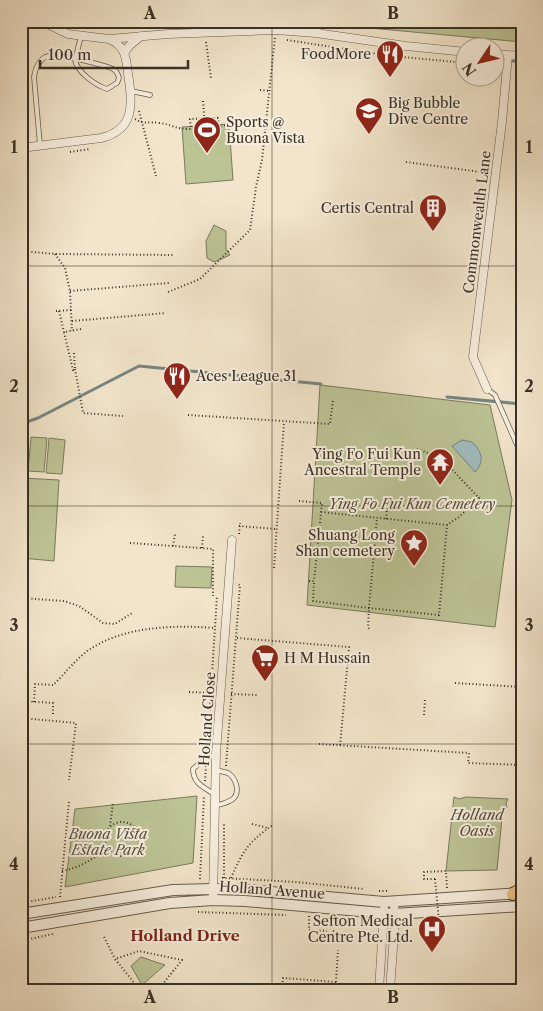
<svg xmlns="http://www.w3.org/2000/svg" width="543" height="1011" font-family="'Libre Caslon Text',serif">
<rect width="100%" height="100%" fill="#f2e5cb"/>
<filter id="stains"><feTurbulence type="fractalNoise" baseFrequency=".004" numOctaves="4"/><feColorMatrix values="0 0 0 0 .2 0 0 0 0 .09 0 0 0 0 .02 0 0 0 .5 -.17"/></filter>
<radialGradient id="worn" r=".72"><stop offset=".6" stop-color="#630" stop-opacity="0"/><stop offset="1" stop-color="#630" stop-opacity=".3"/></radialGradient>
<!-- green -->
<path fill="#bcc496" stroke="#7a7a5e" d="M327,21H522V42L326,24Z
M229,124L233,180L186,184L182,127Z
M214,225L226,231V249L230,255L214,262L207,258L206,241Z
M320,385L490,405L512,500L495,627L307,605Z
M31,437L47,438L44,472L28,471Z
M49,438L65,440L62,474L46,473Z
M21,478L59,480L54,561L21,558Z
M176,566L212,567L211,588L175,587Z
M197,796L193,863L65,887L75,809Z
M454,797L459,799L466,797L508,799L506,803L507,808H503L497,870L446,871Z
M141,957L165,965L142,985L131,966Z"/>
<!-- water -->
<path fill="#9fbdc1" stroke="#768583" d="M462,440L472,442C482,452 485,461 475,472L452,446Z"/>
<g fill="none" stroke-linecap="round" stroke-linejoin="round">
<!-- stream -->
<path stroke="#768583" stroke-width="3" d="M513,61H522
M447,397L522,404
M21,424L38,418L139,366L321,384"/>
<!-- service casing -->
<g stroke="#675d4e" stroke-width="5.5">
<path id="service" d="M131,91L150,95
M40,145L34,77C35,70 37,62 45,57C46,57 50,55 52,55C59,54 105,65 113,69C117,71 118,74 119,78L117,83L107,89C95,85 77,72 75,60L81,36
M487,389L495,395L521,454L519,489H522
M214,794C203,787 193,783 193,769L200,763L215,754
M214,806C221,804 229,803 234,798C240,791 236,778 228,773C224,772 220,771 216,770"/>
</g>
<!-- minor casing -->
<g stroke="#675d4e" stroke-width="9">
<path id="minor" d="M41,21L68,34L109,39L168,34L276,30L316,33L406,46L466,52
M316,33L318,21
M125,52L129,46L141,36
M496,54L522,56
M21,148L101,138C135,130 133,103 128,74C126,58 126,46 109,39
M487,389L473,357L502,122L508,55
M213,900L216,753L232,540
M379,990L384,909
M390,990L395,920L394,902"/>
</g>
<!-- tertiary casing -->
<g stroke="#675d4e" stroke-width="12">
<path id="tertiary" d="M21,914L173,890L214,889L249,890L384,902L521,893
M21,928L170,903L213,900L245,901L394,914L522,906"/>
</g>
<!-- primary casing -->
<g stroke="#393025" stroke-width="14">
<path id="primary" d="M513,894L522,889"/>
</g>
<!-- path -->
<path stroke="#393025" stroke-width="2" stroke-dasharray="1 2.5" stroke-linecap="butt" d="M287,40L392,56L466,63
M206,42L211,78
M260,90L270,91
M203,101L205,126
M139,111L156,176
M135,119C145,125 149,121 159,123C171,124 177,130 191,129L190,119L218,118L219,126L247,122L266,121
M70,152L90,149
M406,162L488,173
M21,251L55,254L174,255
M55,254L65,268L70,291L72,331
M70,291L169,283
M168,292L200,279L250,230L256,187L262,160L275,37
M56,311L71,310
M59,311L64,332
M72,321L166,313
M74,353L75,369L73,370L64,332L81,329
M75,369L83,413L123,416
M188,415L330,424L333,400
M417,449L441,458L479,498L459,517L447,525
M299,501L322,503L314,581
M321,512L447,525L439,615L369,608L377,518
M386,519L388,496
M239,526L276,529
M239,534L240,523
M130,543L213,549V596
M173,546L175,534
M202,548L203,536
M274,568L284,422
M309,581H314L313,601L369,608L368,627L370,630
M21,598L64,601L79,606L103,623L115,624L132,613
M237,638L349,647L340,746
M455,683L522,687
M189,692L211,693
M231,694L257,695
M21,701L53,703V716
M34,702L35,684L53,685C65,674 78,656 92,648C126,626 176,625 215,628
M424,715L425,699
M21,718L76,723L69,780
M209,721L217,596
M319,744L469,753L468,763L522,765
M226,766L240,585L236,584
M205,781L206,766
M105 839a17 17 0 1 1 34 0a17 17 0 1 1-34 0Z
M252,824L268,828
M110,826L113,803
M62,871C80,868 92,859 107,849
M222,878L296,882L364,889
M224,878V823
M231,878C243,851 248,842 273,825
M200,879L204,796
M435,879H424V872L446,871L447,888
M379,891H389
M60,897L69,801
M21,903L56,897
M198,912L286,915
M309,916V930L327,931
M333,931L339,933
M104,937L115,959
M21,941L53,934
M336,982L338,950
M282,989L283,978L336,982V990
M140,990L115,959L139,951L182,960L158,990"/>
<!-- service -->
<use href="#service" stroke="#f7eedd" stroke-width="4"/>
<!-- minor -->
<use href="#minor" stroke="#f7eedd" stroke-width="8"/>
<!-- tertiary -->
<use href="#tertiary" stroke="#f7eedd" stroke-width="10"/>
<!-- primary -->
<use href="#primary" stroke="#e9c286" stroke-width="12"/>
<!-- path-bridge -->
<path stroke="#393025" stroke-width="2" stroke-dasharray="1 2.5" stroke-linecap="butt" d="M435,879L439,921"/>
</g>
<!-- grid -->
<path fill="none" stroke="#393025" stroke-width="1" stroke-opacity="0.55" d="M272,21V990M21,266H522M21,506H522M21,744H522"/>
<!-- icons -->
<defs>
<g id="restaurant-pin" transform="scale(1.4375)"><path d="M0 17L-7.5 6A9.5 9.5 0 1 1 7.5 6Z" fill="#8f2418" stroke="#f7eedd"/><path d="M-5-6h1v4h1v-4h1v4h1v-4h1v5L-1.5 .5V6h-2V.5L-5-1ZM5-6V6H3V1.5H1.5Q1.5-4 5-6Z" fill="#fff"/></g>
<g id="school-pin" transform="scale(1.4375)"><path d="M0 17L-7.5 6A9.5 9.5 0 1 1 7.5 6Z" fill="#8f2418" stroke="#f7eedd"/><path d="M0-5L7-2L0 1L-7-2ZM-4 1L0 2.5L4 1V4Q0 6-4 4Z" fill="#fff"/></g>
<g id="stadium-pin" transform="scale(1.4375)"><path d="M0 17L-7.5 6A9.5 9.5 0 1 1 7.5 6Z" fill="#8f2418" stroke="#f7eedd"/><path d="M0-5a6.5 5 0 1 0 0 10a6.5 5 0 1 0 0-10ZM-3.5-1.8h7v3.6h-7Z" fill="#fff"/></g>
<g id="building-pin" transform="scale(1.4375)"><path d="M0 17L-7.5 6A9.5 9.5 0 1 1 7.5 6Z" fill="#8f2418" stroke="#f7eedd"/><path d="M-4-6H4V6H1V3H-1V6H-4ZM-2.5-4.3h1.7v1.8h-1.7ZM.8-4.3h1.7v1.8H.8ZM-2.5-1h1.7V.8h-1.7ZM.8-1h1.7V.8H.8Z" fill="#fff"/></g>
<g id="temple-pin" transform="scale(1.4375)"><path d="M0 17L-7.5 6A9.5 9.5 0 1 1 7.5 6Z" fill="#8f2418" stroke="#f7eedd"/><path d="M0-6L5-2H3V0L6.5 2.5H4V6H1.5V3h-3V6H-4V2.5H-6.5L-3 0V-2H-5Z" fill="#fff"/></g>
<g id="sight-pin" transform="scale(1.4375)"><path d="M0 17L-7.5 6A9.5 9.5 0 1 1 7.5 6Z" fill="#8f2418" stroke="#f7eedd"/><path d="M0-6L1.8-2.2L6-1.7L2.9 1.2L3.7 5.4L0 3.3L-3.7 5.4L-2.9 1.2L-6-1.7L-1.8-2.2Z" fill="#fff"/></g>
<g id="supermarket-pin" transform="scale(1.4375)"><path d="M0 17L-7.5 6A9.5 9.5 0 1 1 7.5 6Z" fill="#8f2418" stroke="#f7eedd"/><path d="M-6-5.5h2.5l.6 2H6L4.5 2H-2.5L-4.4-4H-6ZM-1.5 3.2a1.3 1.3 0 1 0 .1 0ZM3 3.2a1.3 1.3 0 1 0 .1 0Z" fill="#fff"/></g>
<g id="hospital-pin" transform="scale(1.4375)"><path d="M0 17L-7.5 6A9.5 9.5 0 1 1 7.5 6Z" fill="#8f2418" stroke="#f7eedd"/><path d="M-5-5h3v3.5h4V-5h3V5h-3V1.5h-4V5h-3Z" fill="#fff"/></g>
</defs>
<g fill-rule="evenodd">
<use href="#restaurant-pin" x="390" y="54"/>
<use href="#school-pin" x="369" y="111"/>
<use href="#stadium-pin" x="207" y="130"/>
<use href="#building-pin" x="433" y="208"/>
<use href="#restaurant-pin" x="177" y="376"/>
<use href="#temple-pin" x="440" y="462"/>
<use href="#sight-pin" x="414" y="543"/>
<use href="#supermarket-pin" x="265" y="658"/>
<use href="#hospital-pin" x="432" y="929"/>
</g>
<g text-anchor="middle" stroke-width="4" stroke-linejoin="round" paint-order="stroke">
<!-- poi labels -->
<g font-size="14" fill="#393025" stroke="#f7eedd" text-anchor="end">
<text x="371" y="59">FoodMore</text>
<text x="388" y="108" text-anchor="start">Big Bubble<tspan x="388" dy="16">Dive Centre</tspan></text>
<text x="226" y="127" text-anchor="start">Sports @<tspan x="226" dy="16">Buona Vista</tspan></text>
<text x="414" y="213">Certis Central</text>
<text x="196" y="381" text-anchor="start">Aces League 31</text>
<text x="421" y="459">Ying Fo Fui Kun<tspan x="421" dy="16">Ancestral Temple</tspan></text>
<text x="395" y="540">Shuang Long<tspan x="395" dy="16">Shan cemetery</tspan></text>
<text x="284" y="663" text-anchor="start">H M Hussain</text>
<text x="413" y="926">Sefton Medical<tspan x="413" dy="16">Centre Pte. Ltd.</tspan></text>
</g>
<!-- street labels -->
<g font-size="14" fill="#393025" stroke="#f7eedd">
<text transform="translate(477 222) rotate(-83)" y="5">Commonwealth Lane</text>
<text transform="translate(207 719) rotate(-86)" y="5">Holland Close</text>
<text transform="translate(272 890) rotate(4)" y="5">Holland Avenue</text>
</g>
<!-- park labels -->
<g font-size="14" font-style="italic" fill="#534e3c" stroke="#f7eedd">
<text x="412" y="509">Ying Fo Fui Kun Cemetery</text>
<text x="477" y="820">Holland<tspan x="477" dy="16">Oasis</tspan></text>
<text x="108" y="839">Buona Vista<tspan x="108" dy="16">Estate Park</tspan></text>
</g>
<!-- neighbourhood labels -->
<g font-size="15" font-weight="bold" fill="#7a1f14" stroke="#f7eedd">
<text x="185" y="941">Holland Drive</text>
</g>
</g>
<!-- margin -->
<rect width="543" height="1011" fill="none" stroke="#f2e5cb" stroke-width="55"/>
<!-- north arrow -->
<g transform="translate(480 62) rotate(235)"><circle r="24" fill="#f7eedd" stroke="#aba293"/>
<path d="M0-4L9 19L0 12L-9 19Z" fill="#8f2418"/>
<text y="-8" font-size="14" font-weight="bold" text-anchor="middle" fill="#393025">N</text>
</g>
<!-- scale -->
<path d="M40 60v8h148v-8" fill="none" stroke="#393025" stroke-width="2.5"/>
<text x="48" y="60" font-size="15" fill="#393025" stroke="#f7eedd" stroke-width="4" paint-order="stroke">100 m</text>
<rect x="28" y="28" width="488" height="956" fill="none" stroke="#393025" stroke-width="2"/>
<g font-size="16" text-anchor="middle" font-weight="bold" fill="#393025">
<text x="150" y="19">A</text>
<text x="393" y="19">B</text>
<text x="14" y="153">1</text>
<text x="529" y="153">1</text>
<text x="14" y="392">2</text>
<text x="529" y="392">2</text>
<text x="14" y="631">3</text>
<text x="529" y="631">3</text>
<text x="14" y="870">4</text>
<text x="529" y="870">4</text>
<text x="150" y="1003">A</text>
<text x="393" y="1003">B</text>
</g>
<rect width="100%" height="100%" filter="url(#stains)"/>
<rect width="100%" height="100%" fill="url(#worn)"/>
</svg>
